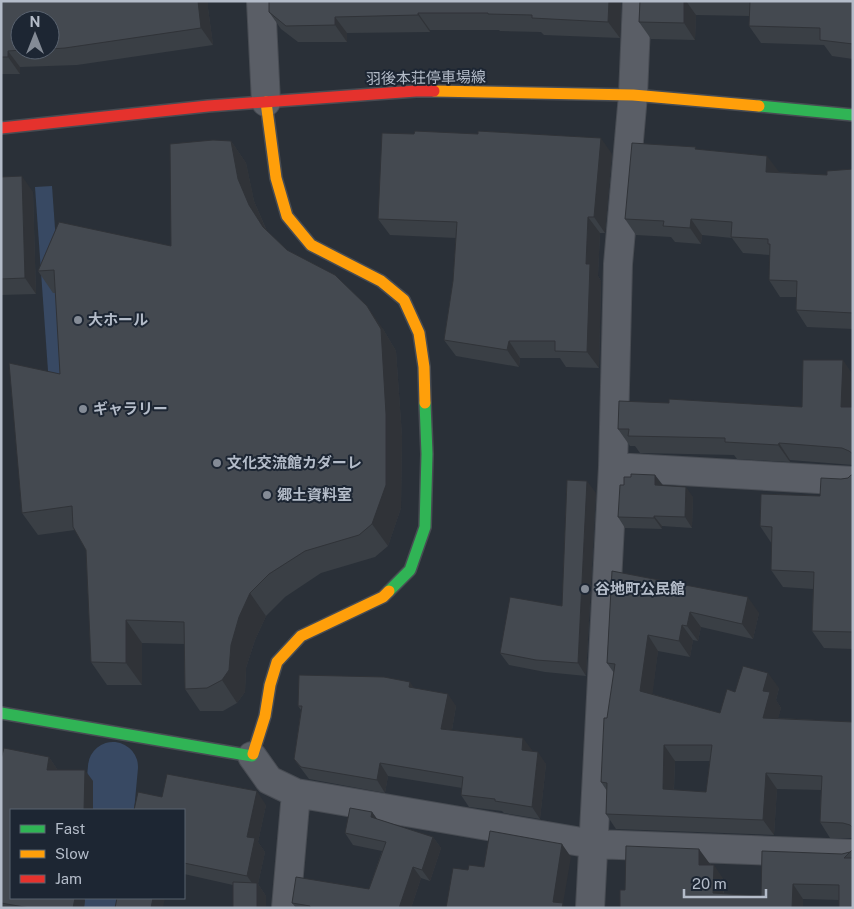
<svg xmlns="http://www.w3.org/2000/svg" width="854" height="909" font-family="'Public Sans','Noto Sans JP',sans-serif">
<rect width="100%" height="100%" fill="#2a3038"/>
<!-- water -->
<path fill="#384963" d="M52,186L68,412L51,413L35,187Z"/>
<g fill="none" stroke-linecap="round" stroke-linejoin="round">
<!-- river -->
<path stroke="#384963" stroke-width="50" d="M109,810L113,767
M98,908L99,898"/>
<!-- street casing -->
<g stroke="#484c53" stroke-width="30">
<path id="street" d="M261,1L266,102
M613,467L853,481
M252,756L269,780L296,793L593,844L853,854
M286,908L296,793
M590,908L613,467L618,264L633,95L637,1"/>
</g>
<!-- fast casing -->
<g stroke="#484c53" stroke-width="14">
<path id="fast" d="M759,106L853,115
M389,591L410,570L425,527L427,454L425,403
M1,713L252,756L253,754"/>
</g>
<!-- slow casing -->
<g stroke="#484c53" stroke-width="14">
<path id="slow" d="M434,91L633,95L759,106
M266,102L276,178L287,216L311,245L381,281L404,300L419,333L424,367L425,403
M253,754L265,716L270,685L277,662L301,636L383,597L389,591"/>
</g>
<!-- jam casing -->
<g stroke="#484c53" stroke-width="14">
<path id="jam" d="M1,128L208,106L416,91H434"/>
</g>
<!-- street -->
<use href="#street" stroke="#5a5e66" stroke-width="28"/>
<!-- fast -->
<use href="#fast" stroke="#30b455" stroke-width="11"/>
<!-- slow -->
<use href="#slow" stroke="#ff9f0a" stroke-width="11"/>
<!-- jam -->
<use href="#jam" stroke="#e5322d" stroke-width="11"/>
</g>
<!-- wall -->
<path fill="#3a3f45" fill-rule="evenodd" d="M1,1L208,8L213,45L77,65L20,67V74H1ZM50,20V50H20Z
M269,1H621L620,38L544,35L541,32L500,31L499,30H430V32L347,33V42H298L281,29L269,12Z
M640,1H853V59L832,56L824,45L761,43L749,26L750,16L696,15L695,40L651,39L639,22Z
M231,141L246,163L254,201L267,231L287,250L383,329L396,351L402,436L401,508L388,546L375,557L321,573L285,597L266,616L255,640L246,668L245,692L237,703L223,711H200L185,689L184,644L142,643V685H107L91,662L86,550L75,530L38,535L22,513L60,374L56,293H53L38,271L171,246Z
M697,149L779,172L827,175L853,169V329L807,327L796,310V297H780L769,280L770,255L743,253L732,238L702,235L701,244L675,242L671,237L636,235L625,219Z
M612,154L605,233H600L598,276L601,281L599,368L566,367L560,358H520L519,367L456,356L444,340L453,281L456,238L390,235L378,219Z
M1,177L33,192L36,294L1,295Z
M853,375V465L790,460V462L737,459L734,455L640,453L635,446H630L618,429L669,403L802,407Z
M655,475L663,485L693,497L692,528L662,526V529L625,528L618,517L624,485L631,477Z
M853,475V649L824,648L812,631L813,589L783,587L771,570L772,544L760,526L820,496L841,479L848,478Z
M596,493L586,676L545,672L509,665L500,653L562,606Z
M612,571L759,613L753,639L701,627L698,641L693,640L690,657L658,651L652,694L720,713L735,692L779,688L776,700L781,708L778,718L853,722V838H830L820,822L821,790L777,789L774,835L616,829L606,814L607,791L601,782L614,673L607,663ZM675,761H710L706,792L674,790Z
M414,688L456,706L452,730L532,750V751L546,764L540,819L504,813L502,811L469,807L461,795L462,788L388,776L385,793L309,779L294,759L301,710L298,706Z
M49,757L57,769V770L93,781L11,810V898H84L85,900L84,908H1V759Z
M162,797L266,805L258,842L265,852L258,884L266,896L233,885L184,874V810Z
M372,812L377,819L433,837L441,848L430,881L421,878L411,908H296L292,903L369,889L382,851L353,845L345,833Z
M853,849V908L839,900L803,899V908H620L625,890L710,864L724,880V894L761,896L842,854L850,852Z"/>
<!-- shaded-wall -->
<path fill="#303338" d="M198,1H208V8L213,45L201,28Z
M609,1H621L620,38L608,22Z
M684,1H686L696,15L695,40L684,23Z
M418,13L430,30V32L418,15Z
M335,17L347,33V42L335,25Z
M8,51L20,67V74L8,57Z
M601,138L612,154L605,233L594,217Z
M231,141L246,163L254,201L265,227L279,250L263,227L249,205L238,179Z
M767,156L779,172H766Z
M22,176L33,192L36,294L25,278Z
M588,217L600,233L598,276L601,281L599,368L587,352L586,264Z
M691,219L702,235L701,244L690,228Z
M367,306L383,329L396,351L402,436L401,508L388,546L372,524Z
M509,341L520,358L519,367L507,350Z
M843,360L853,375V423L841,407Z
M779,443L790,460V462L778,445Z
M655,475L663,486L655,485Z
M587,481L596,493L586,676L578,663Z
M686,487L693,497L692,528L685,517Z
M654,516L662,526V529L654,518Z
M250,593L266,616L255,640L246,668L245,692L237,703L222,680L231,645L239,617Z
M748,597L759,613L753,639L742,624Z
M690,612L701,627L698,641L687,626Z
M126,620L142,643V685L126,663Z
M682,625L693,640L690,657L679,641Z
M648,635L658,651L651,706L640,691Z
M768,673L779,688L776,700L781,708L774,733L763,718V691Z
M410,682L418,694L409,687Z
M448,694L456,706L450,741L441,729Z
M523,738L532,750L531,762L522,750Z
M664,745L675,761L673,804L663,789Z
M538,752L546,764L540,819L532,807Z
M49,757L57,769L55,781L47,770Z
M380,763L388,776L385,793L377,780Z
M85,770L93,781V810H84Z
M766,773L777,789L774,835L763,820Z
M257,791L266,805L258,842L265,852L258,884L266,896V908H257V890L247,876V837Z
M372,812L380,823L371,817Z
M433,837L441,848L430,881L422,870Z
M562,844L571,857L563,904L566,908H557L553,902Z
M699,849L710,864V880L699,865Z
M714,865L724,880L723,908L713,893Z
M413,867L421,878L411,908H399Z
M793,884L803,899V908H792Z
M75,898H84L85,900L84,908H73Z
M153,898H165L163,908H151Z"/>
<!-- building -->
<path fill="#444950" stroke="#303338" fill-rule="evenodd" d="M1,1H198L201,28L65,48L50,49V20H20V50H22L8,51V57H1Z
M269,1H609L608,22L532,18V15L488,14V13H418V15L335,17V25L286,26L269,12Z
M640,1H684V23L639,22Z
M750,1H853V44L820,40V28L749,26Z
M415,131L478,134V131L601,138L594,217H588L586,264H590L587,352L555,351V341H509L507,350L444,340L453,281L457,222L378,219L382,133L414,134Z
M213,140L231,141L238,179L249,205L263,227L287,250L335,275L367,306L381,329L386,414V485L372,524L359,535L305,551L269,574L250,593L239,617L231,645L229,670L222,680L207,688L185,689L184,622L126,620V663L91,662L86,550L73,527L72,506L22,513L9,363L60,374L54,270L38,271L59,222L171,246L170,144Z
M632,143L696,147L695,149L767,156L766,172L827,175V171L853,169V313L796,310L797,281L769,280L770,244H768V239L731,237L732,222L691,219L690,228L663,226L664,221L625,219Z
M22,176L25,278L1,279V177Z
M803,360H843L841,407H853V454L849,451L842,448L779,443L778,445L725,442V438L628,436L629,429H618L619,401L669,403V399L802,407Z
M631,474L655,475V485L686,487L685,517L654,516V518L618,517L620,485H624V477H631Z
M851,475H853V632L812,631L814,572L771,570L772,527L760,526L761,494L820,496L821,478L841,479L848,478Z
M567,480L587,481L578,663L536,660L500,653L510,597L562,606Z
M612,571L748,597L742,624L690,612L687,626L682,625L679,641L648,635L640,691L720,713L727,689L735,692L743,666L768,673L763,691L770,692L763,718L853,722V828L850,825L843,823L820,822L822,776L766,773L763,820L606,814L607,783L601,782L604,718H607L615,664L607,663ZM664,745H712L706,792L663,789Z
M299,675L384,677L410,682L409,687L448,694L441,729L523,738L522,750L538,752L532,807L495,801V799L461,795L463,777L380,763L377,780L301,767L294,759L302,706H298Z
M4,748L49,757L47,770H85L84,810H11V898H75L73,908H30L1,903V759Z
M167,774L257,791L247,837L255,838L247,876L184,863V810H134L138,792L162,797Z
M350,808L372,812L371,817L433,837L422,870L413,867L399,908H310V906L292,903L296,877L369,889L386,842L345,833Z
M490,831L562,844L553,902L563,903L562,908H446L453,868L468,870L469,865L484,867Z
M626,846L699,849V865H714L713,893L761,896L762,851L842,854L850,852L853,849L844,858H853V908H839V885L793,884L792,908H620V890H625Z
M233,882L257,883V908H233Z
M117,898H153L151,908H115Z"/>
<!-- markers -->
<g fill="#848b96" stroke="#1d2633" stroke-width="2">
<circle cx="78" cy="320" r="5"/>
<circle cx="83" cy="409" r="5"/>
<circle cx="217" cy="463" r="5"/>
<circle cx="267" cy="495" r="5"/>
<circle cx="585" cy="589" r="5"/>
</g>
<g text-anchor="middle" stroke-width="4" stroke-linejoin="round" paint-order="stroke">
<!-- street labels -->
<g font-size="15" fill="#b4bcc9" stroke="#1d2633">
<text transform="translate(426 78) rotate(-1)" y="5">羽後本荘停車場線</text>
</g>
<!-- poi labels -->
<g font-size="15" font-weight="bold" fill="#b4bcc9" stroke="#1d2633" text-anchor="start">
<text x="88" y="325">大ホール</text>
<text x="93" y="414">ギャラリー</text>
<text x="227" y="468">文化交流館カダーレ</text>
<text x="277" y="500">郷土資料室</text>
<text x="595" y="594">谷地町公民館</text>
</g>
</g>
<!-- border -->
<rect width="854" height="909" fill="none" stroke="#b4bcc9" stroke-width="5"/>
<!-- legend -->
<rect x="10" y="809" width="175" height="90" fill="#1d2633" stroke="#59626f"/>
<rect x="20" y="825" width="25" height="8" fill="#30b455" stroke="#59626f"/>
<text x="55" y="834" font-size="15" fill="#b4bcc9">Fast</text>
<rect x="20" y="850" width="25" height="8" fill="#ff9f0a" stroke="#59626f"/>
<text x="55" y="859" font-size="15" fill="#b4bcc9">Slow</text>
<rect x="20" y="875" width="25" height="8" fill="#e5322d" stroke="#59626f"/>
<text x="55" y="884" font-size="15" fill="#b4bcc9">Jam</text>
<!-- north arrow -->
<g transform="translate(35 35)"><circle r="24" fill="#1d2633" stroke="#59626f"/>
<path d="M0-4L9 19L0 12L-9 19Z" fill="#848b96"/>
<text y="-8" font-size="14" font-weight="bold" text-anchor="middle" fill="#b4bcc9">N</text>
</g>
<!-- scale -->
<path d="M684 889v8h82v-8" fill="none" stroke="#b4bcc9" stroke-width="2.5"/>
<text x="692" y="889" font-size="15" fill="#b4bcc9" stroke="#1d2633" stroke-width="4" paint-order="stroke">20 m</text>
</svg>
